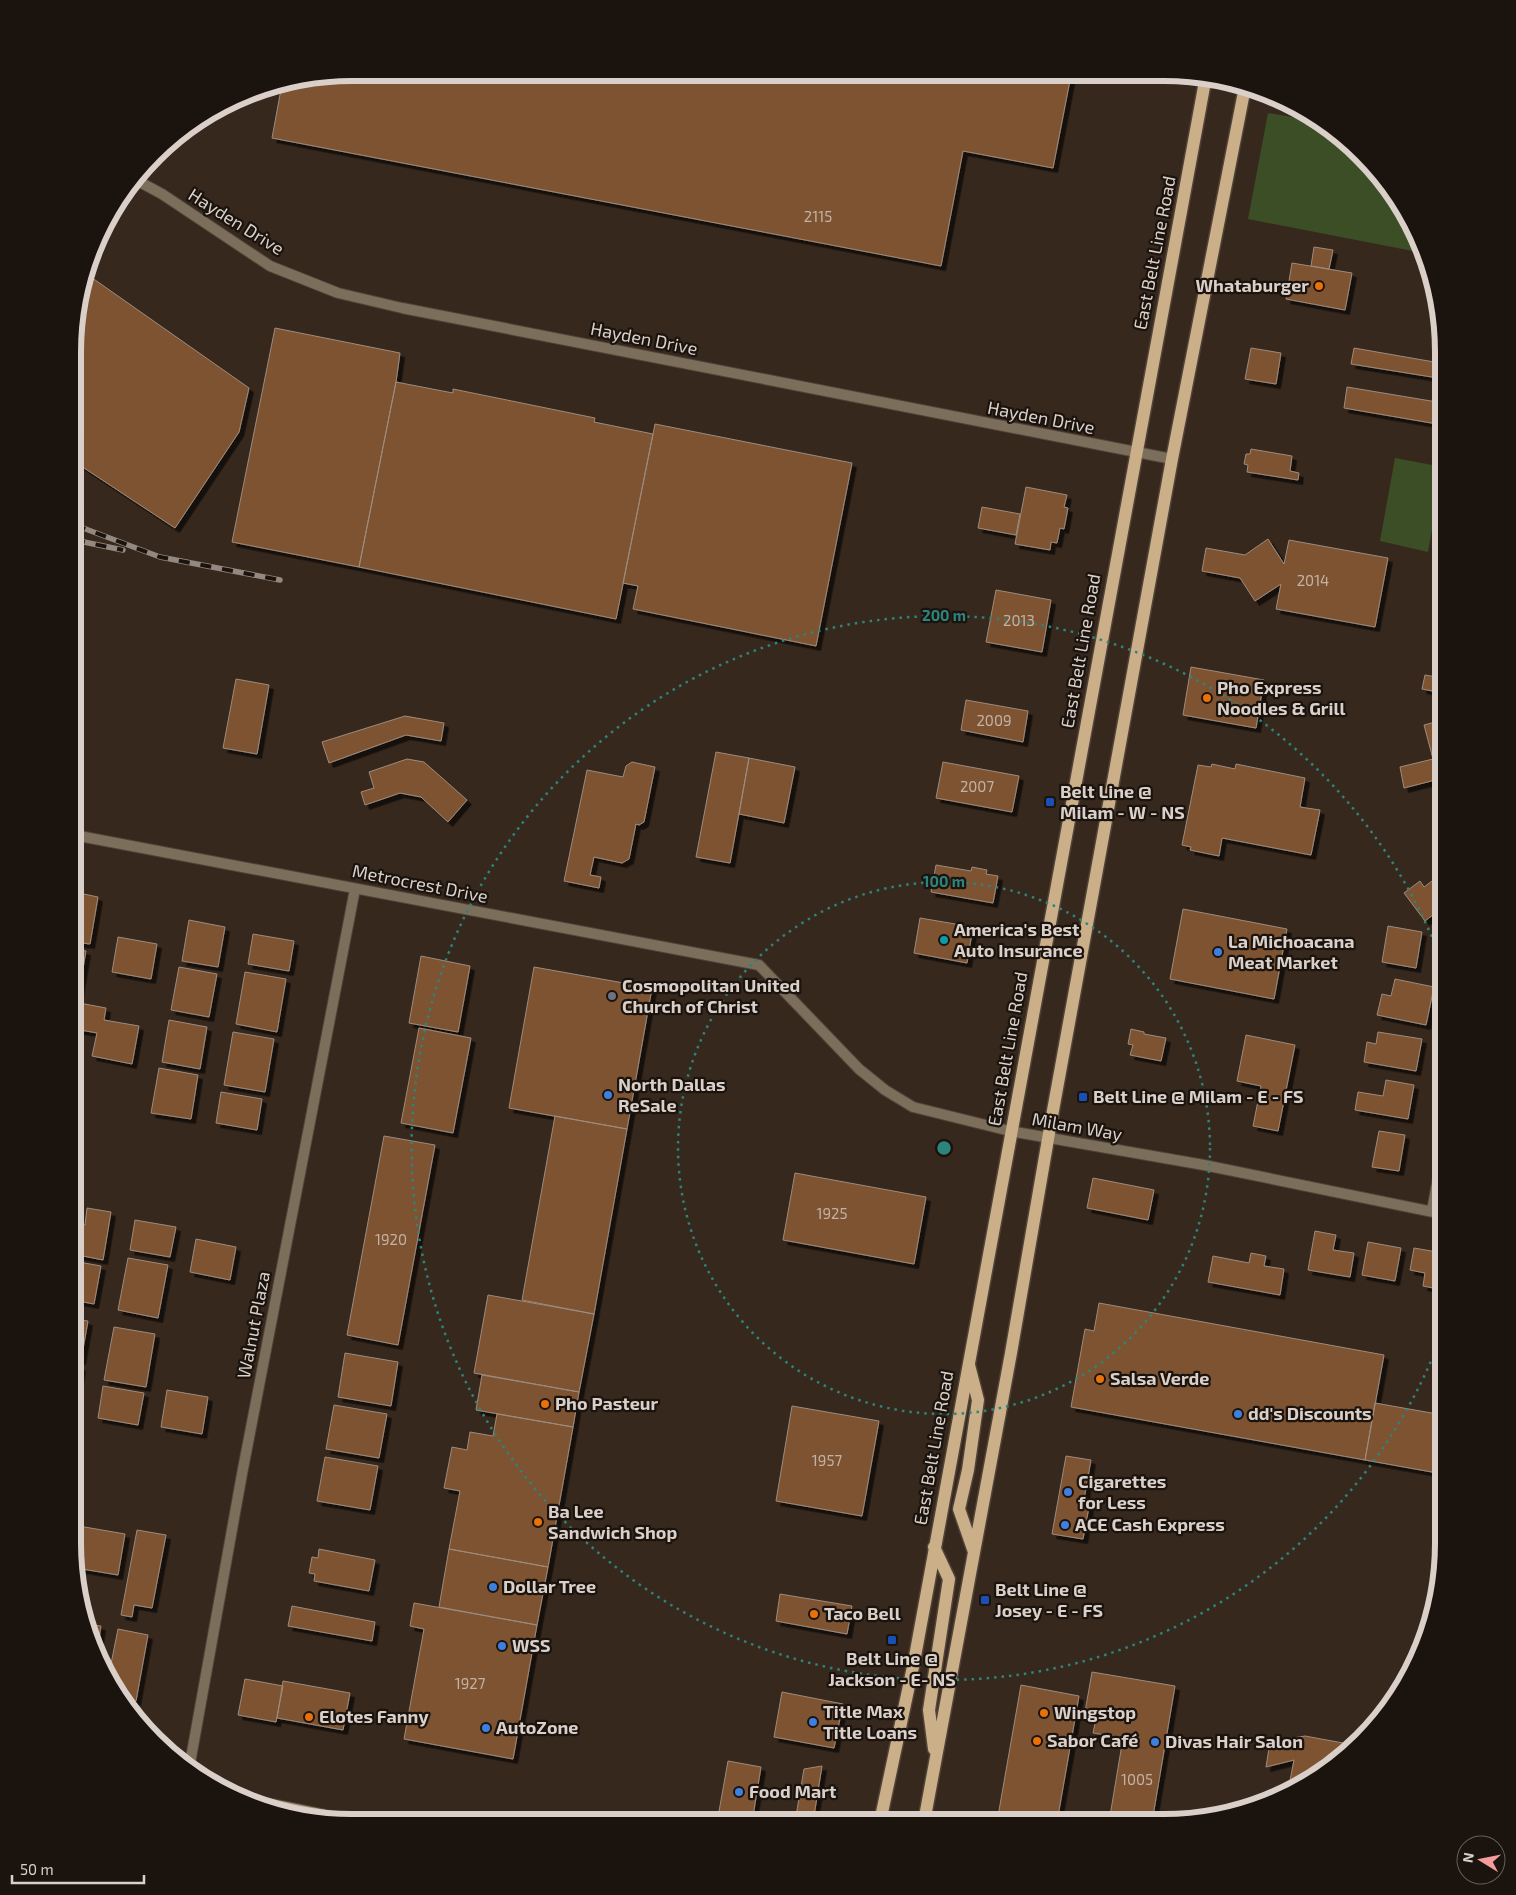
<svg xmlns="http://www.w3.org/2000/svg" width="1516" height="1895" font-family="'Exo 2',sans-serif">
<defs>
<filter id="shadow"><feDropShadow dx="4.5" dy="4.5" stdDeviation="0" flood-color="#0009"/></filter>
</defs>
<rect width="100%" height="100%" fill="#37281d"/>
<!-- green -->
<path fill="#3c4e25" d="M1268,113L1322,122L1374,167L1406,212L1423,253L1248,219Z
M1395,458L1443,467L1428,552L1380,541Z"/>
<!-- building -->
<path fill="#7d5333" stroke="#9d8b7d" filter="url(#shadow)" d="M352,72L1071,75L1053,168L963,151L941,266L272,138L282,84Z
M1314,247L1333,250L1329,269L1311,266Z
M1292,263L1352,273L1345,310L1286,299Z
M88,275L249,388L239,432L175,528L75,462V315Z
M275,328L400,353L396,382L359,567L232,542Z
M1251,348L1281,353L1276,384L1245,379Z
M1354,348L1440,363L1438,378L1351,364Z
M396,382L453,393V389L595,418L594,422L653,434L616,619L359,567Z
M1347,387L1443,403V425L1344,408Z
M655,424L852,463L816,646L633,609L638,586L623,583Z
M1251,449L1292,456L1290,471L1299,473L1298,480L1247,472L1248,465L1244,464L1246,454H1250Z
M1026,487L1067,495L1064,507L1068,508L1064,529L1060,528L1057,543L1051,542L1050,550L1015,544Z
M982,507L1020,514L1016,535L978,528Z
M1268,539L1284,564L1289,540L1388,558L1375,627L1276,609L1281,584L1255,601L1240,578L1202,571L1206,548L1245,555Z
M996,590L1051,600L1042,652L986,642Z
M1191,667L1264,680L1256,728L1183,715Z
M1425,675L1443,678V693L1422,689Z
M236,679L269,685L257,754L223,748Z
M966,700L1028,711L1023,742L961,730Z
M405,716L444,723L441,741L406,735L329,763L322,742Z
M1443,720V778L1404,788L1400,767L1433,759L1424,725Z
M716,752L749,758L730,863L696,857Z
M749,758L795,767L784,823L739,814Z
M407,759L424,762L467,800L448,822L421,797L400,793L365,805L361,792L374,788L369,772Z
M632,762L655,767L644,822L639,825L636,824L629,859L622,863L594,857L590,875L601,877L599,888L564,881L587,770L623,777L626,766Z
M943,762L1019,776L1012,812L936,798Z
M1212,764L1235,769L1236,764L1305,778L1300,807L1320,810L1311,855L1222,838L1219,856L1190,850L1191,847L1182,845L1198,765L1211,767Z
M936,865L971,871L972,867L987,870L986,874L998,876L993,903L931,892Z
M1440,875L1443,879V907L1425,921L1404,893L1420,881L1424,887Z
M74,892L98,897L90,944L74,942Z
M1183,909L1287,929L1274,999L1170,979Z
M920,918L973,927L967,963L914,953Z
M189,920L225,927L218,967L182,961Z
M1388,926L1422,932L1416,968L1382,962Z
M253,934L294,941L289,971L248,964Z
M118,937L157,944L151,979L112,972Z
M74,948L86,951L79,991L74,990Z
M421,956L470,966L458,1032L409,1023Z
M179,967L217,974L209,1017L171,1010Z
M534,967L652,988L627,1129L509,1108Z
M245,972L286,979L277,1032L236,1024Z
M1395,979L1434,987L1426,1025L1377,1015L1382,994L1391,996Z
M74,1002L106,1008L104,1020L139,1026L132,1064L92,1056L97,1033L75,1029L74,1036Z
M169,1020L207,1027L200,1069L162,1062Z
M419,1028L471,1038L453,1133L401,1123Z
M1131,1029L1144,1032V1034L1166,1038L1161,1061L1130,1055L1133,1045L1128,1044Z
M233,1032L274,1039L265,1092L224,1085Z
M1378,1032L1422,1039L1416,1071L1364,1062L1367,1042L1376,1044Z
M1246,1035L1295,1045L1278,1131L1253,1126L1261,1086L1237,1081Z
M159,1068L198,1075L191,1119L151,1113Z
M1386,1080L1414,1085L1408,1119L1355,1110L1358,1092L1383,1096Z
M221,1092L262,1099L257,1130L216,1123Z
M555,1116L627,1129L594,1314L522,1300Z
M1379,1131L1405,1135L1399,1171L1372,1167Z
M384,1136L435,1145L398,1345L347,1335Z
M795,1173L926,1197L914,1264L783,1240Z
M1093,1178L1154,1190L1148,1220L1087,1208Z
M87,1208L111,1212L103,1260L73,1254V1223L85,1225Z
M135,1220L176,1227L170,1257L130,1250Z
M1315,1231L1336,1235L1333,1250L1354,1253L1350,1277L1308,1270Z
M196,1239L236,1247L230,1280L190,1272Z
M1368,1242L1401,1248L1395,1281L1362,1275Z
M1414,1248L1443,1253V1290L1423,1286L1425,1273L1410,1270Z
M1251,1253L1266,1256L1264,1266L1284,1269L1280,1295L1208,1282L1213,1256L1249,1263Z
M128,1258L168,1265L158,1318L118,1310Z
M73,1261L101,1266L94,1304L73,1300Z
M488,1295L594,1314L579,1392L474,1373Z
M1099,1303L1384,1355L1365,1460L1071,1407L1085,1329L1094,1331Z
M73,1319L88,1321L81,1360L73,1359Z
M114,1327L155,1334L146,1387L104,1380Z
M345,1353L398,1362L391,1406L338,1397Z
M73,1365L81,1367L73,1413Z
M482,1375L579,1392L573,1427L476,1410Z
M103,1386L144,1393L138,1425L98,1418Z
M167,1390L208,1397L202,1434L161,1427Z
M1375,1403L1443,1415V1474L1365,1460Z
M334,1405L387,1414L379,1458L326,1449Z
M792,1406L879,1421L862,1516L776,1501Z
M497,1414L573,1427L548,1567L449,1549L460,1491L444,1488L452,1447L467,1450L470,1432L493,1436Z
M1066,1456L1091,1460L1083,1505L1089,1507L1083,1539L1052,1534Z
M325,1457L378,1466L370,1510L317,1501Z
M73,1525L125,1534L118,1575L76,1568L73,1543Z
M137,1530L166,1535L152,1608L134,1605L132,1617L121,1615Z
M319,1549L375,1560L369,1591L314,1581L315,1574L309,1573L312,1557L318,1558Z
M449,1549L548,1567L537,1625L439,1607Z
M780,1594L852,1606L847,1634L776,1621Z
M414,1603L537,1625L513,1759L404,1739L424,1629L410,1626Z
M292,1606L375,1622L372,1641L288,1626Z
M85,1624L101,1626L97,1651Z
M118,1629L148,1635L136,1701L122,1698L108,1679Z
M1092,1672L1175,1686L1152,1822H1109L1123,1738L1093,1733L1097,1714L1085,1712Z
M245,1679L283,1686L276,1722L238,1715Z
M283,1681L350,1693L343,1730L277,1718Z
M1021,1685L1079,1696L1057,1822H997Z
M782,1692L843,1704L834,1748L774,1737Z
M1305,1736L1343,1743L1352,1748L1304,1785L1288,1791L1294,1760L1266,1767L1270,1742Z
M728,1761L761,1767L752,1822L718,1817Z
M822,1766L813,1822H795L804,1769Z"/>
<g fill="none" stroke-linecap="round" stroke-linejoin="round">
<!-- street casing -->
<g stroke="#514339" stroke-width="12">
<path id="street" d="M136,180L162,194L270,266L338,293L402,308L1172,459
M74,835L759,965L859,1069L885,1090L913,1107L1010,1131L1204,1165L1443,1214
M1432,1211L1443,1150
M189,1769L242,1474L355,889"/>
</g>
<!-- secondary casing -->
<g stroke="#514339" stroke-width="12">
<path id="secondary" d="M243,1798L360,1822"/>
</g>
<!-- primary casing -->
<g stroke="#514339" stroke-width="15">
<path id="primary" d="M969,1365L978,1400L968,1470L959,1509L974,1552
M934,1547L949,1579L929,1710L934,1749
M880,1822L914,1662L1206,76
M924,1822L1011,1353L1052,1116L1172,459L1245,87"/>
</g>
<!-- street -->
<use href="#street" stroke="#7b6e5b" stroke-width="10"/>
<!-- secondary -->
<use href="#secondary" stroke="#a89375" stroke-width="10"/>
<!-- primary -->
<use href="#primary" stroke="#cbaf88" stroke-width="12"/>
<!-- rail casing -->
<g stroke="#94887f" stroke-width="5.5">
<path id="rail" d="M75,525L160,557L280,580
M74,540L123,550"/>
</g>
<!-- rail -->
<use href="#rail" stroke="#1a130e" stroke-width="4" stroke-dasharray="11" stroke-linecap="butt"/>
</g>
<!-- distance rings -->
<g fill="none" stroke="#2d847c" stroke-width="2.5" stroke-dasharray="2.5 5">
<circle cx="944" cy="1148" r="266"/>
<path d="M1442 1334A532 532 0 1 1 1442 962"/>
</g>
<!-- markers -->
<g fill="#e8710a" stroke="#1a130e" stroke-width="2">
<circle cx="1319" cy="286" r="5"/>
<circle cx="1207" cy="698" r="5"/>
<circle cx="1100" cy="1379" r="5"/>
<circle cx="545" cy="1404" r="5"/>
<circle cx="538" cy="1522" r="5"/>
<circle cx="814" cy="1614" r="5"/>
<circle cx="1044" cy="1713" r="5"/>
<circle cx="309" cy="1717" r="5"/>
<circle cx="1037" cy="1741" r="5"/>
</g>
<g fill="#1a4fb4" stroke="#1a130e" stroke-width="2">
<rect x="1045" y="797" width="10" height="10" rx="2.5"/>
<rect x="1078" y="1092" width="10" height="10" rx="2.5"/>
<rect x="980" y="1595" width="10" height="10" rx="2.5"/>
<rect x="887" y="1635" width="10" height="10" rx="2.5"/>
</g>
<circle fill="#0f9aa8" stroke="#1a130e" stroke-width="2" cx="944" cy="940" r="5"/>
<g fill="#3f7fe0" stroke="#1a130e" stroke-width="2">
<circle cx="1218" cy="952" r="5"/>
<circle cx="608" cy="1095" r="5"/>
<circle cx="1238" cy="1414" r="5"/>
<circle cx="1068" cy="1492" r="5"/>
<circle cx="1065" cy="1525" r="5"/>
<circle cx="493" cy="1587" r="5"/>
<circle cx="502" cy="1646" r="5"/>
<circle cx="813" cy="1722" r="5"/>
<circle cx="486" cy="1728" r="5"/>
<circle cx="1155" cy="1742" r="5"/>
<circle cx="739" cy="1792" r="5"/>
</g>
<circle fill="#6b7280" stroke="#1a130e" stroke-width="2" cx="612" cy="996" r="5"/>
<g text-anchor="middle" stroke-width="4.5" stroke-linejoin="round" paint-order="stroke">
<!-- number labels -->
<g font-size="15" fill="#c3b1a4">
<text x="818" y="222">2115</text>
<text x="1313" y="586">2014</text>
<text x="1019" y="626">2013</text>
<text x="994" y="726">2009</text>
<text x="977" y="792">2007</text>
<text x="832" y="1219">1925</text>
<text x="391" y="1245">1920</text>
<text x="827" y="1466">1957</text>
<text x="470" y="1689">1927</text>
<text x="1137" y="1785">1005</text>
</g>
<!-- street labels -->
<g font-size="18" fill="#dad0c9" stroke="#1a130e">
<text transform="translate(236 222) rotate(32)" y="6">Hayden Drive</text>
<text transform="translate(1155 253) rotate(-79)" y="6">East Belt Line Road</text>
<text transform="translate(644 339) rotate(11)" y="6">Hayden Drive</text>
<text transform="translate(1041 418) rotate(11)" y="6">Hayden Drive</text>
<text transform="translate(1081 651) rotate(-80)" y="6">East Belt Line Road</text>
<text transform="translate(420 884) rotate(11)" y="6">Metrocrest Drive</text>
<text transform="translate(1008 1049) rotate(-80)" y="6">East Belt Line Road</text>
<text transform="translate(1077 1127) rotate(10)" y="6">Milam Way</text>
<text transform="translate(254 1325) rotate(-79)" y="6">Walnut Plaza</text>
<text transform="translate(934 1448) rotate(-80)" y="6">East Belt Line Road</text>
</g>
<!-- poi labels -->
<g font-size="18" font-weight="bold" fill="#dad0c9" stroke="#1a130e" text-anchor="start">
<text x="1309" y="292" text-anchor="end">Whataburger</text>
<text x="1217" y="694">Pho Express<tspan x="1217" dy="21">Noodles &amp; Grill</tspan></text>
<text x="1060" y="798">Belt Line @<tspan x="1060" dy="21">Milam - W - NS</tspan></text>
<text x="954" y="936">America's Best<tspan x="954" dy="21">Auto Insurance</tspan></text>
<text x="1228" y="948">La Michoacana<tspan x="1228" dy="21">Meat Market</tspan></text>
<text x="622" y="992">Cosmopolitan United<tspan x="622" dy="21">Church of Christ</tspan></text>
<text x="618" y="1091">North Dallas<tspan x="618" dy="21">ReSale</tspan></text>
<text x="1093" y="1103">Belt Line @ Milam - E - FS</text>
<text x="1110" y="1385">Salsa Verde</text>
<text x="555" y="1410">Pho Pasteur</text>
<text x="1248" y="1420">dd's Discounts</text>
<text x="1078" y="1488">Cigarettes<tspan x="1078" dy="21">for Less</tspan></text>
<text x="548" y="1518">Ba Lee<tspan x="548" dy="21">Sandwich Shop</tspan></text>
<text x="1075" y="1531">ACE Cash Express</text>
<text x="503" y="1593">Dollar Tree</text>
<text x="995" y="1596">Belt Line @<tspan x="995" dy="21">Josey - E - FS</tspan></text>
<text x="824" y="1620">Taco Bell</text>
<text x="512" y="1652">WSS</text>
<text x="892" y="1665" text-anchor="middle">Belt Line @<tspan x="892" dy="21">Jackson - E- NS</tspan></text>
<text x="823" y="1718">Title Max<tspan x="823" dy="21">Title Loans</tspan></text>
<text x="1054" y="1719">Wingstop</text>
<text x="319" y="1723">Elotes Fanny</text>
<text x="496" y="1734">AutoZone</text>
<text x="1047" y="1747">Sabor Café</text>
<text x="1165" y="1748">Divas Hair Salon</text>
<text x="749" y="1798">Food Mart</text>
</g>
</g>
<!-- crop -->
<path d="M0 0H1516V1895H0ZM352 81H1164A271 271 0 0 1 1435 352V1543A271 271 0 0 1 1164 1814H352A271 271 0 0 1 81 1543V352A271 271 0 0 1 352 81Z" fill="#1a130e" fill-rule="evenodd"/>
<path fill="none" stroke="#dad0c9" stroke-width="6" d="M352 81H1164A271 271 0 0 1 1435 352V1543A271 271 0 0 1 1164 1814H352A271 271 0 0 1 81 1543V352A271 271 0 0 1 352 81Z"/>
<circle cx="944" cy="1148" r="8" fill="#2d847c" stroke="#1a130e" stroke-width="2.5"/>
<g font-size="15" text-anchor="middle" font-weight="bold" fill="#2d847c" stroke="#1a130e" stroke-width="4.5" stroke-linejoin="round" paint-order="stroke">
<text x="944" y="621">200 m</text>
<text x="944" y="887">100 m</text>
</g>
<!-- north arrow -->
<g transform="translate(1481 1860) rotate(280)"><circle r="24" fill="#1a130e" stroke="#675f59"/>
<path d="M0-4L9 19L0 12L-9 19Z" fill="#f59b9c"/>
<text y="-8" font-size="14" font-weight="bold" text-anchor="middle" fill="#dad0c9">N</text>
</g>
<!-- scale -->
<path d="M12 1875v8h132v-8" fill="none" stroke="#dad0c9" stroke-width="2.5"/>
<text x="20" y="1875" font-size="15" fill="#dad0c9" stroke="#1a130e" stroke-width="4" paint-order="stroke">50 m</text>
</svg>
